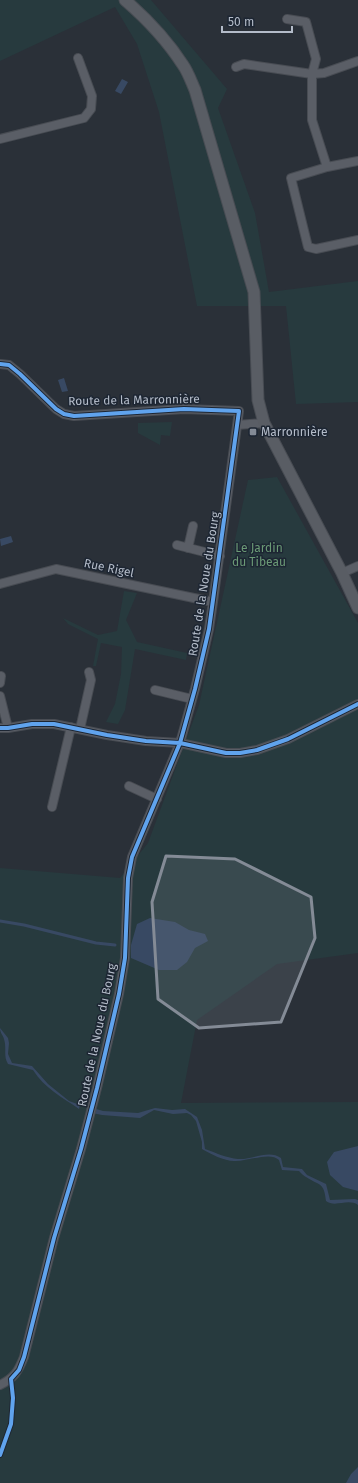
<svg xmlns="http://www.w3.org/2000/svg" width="358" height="1483" font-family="'Fira Sans',sans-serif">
<rect width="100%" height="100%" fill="#2a3038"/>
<!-- green -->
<path fill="#273a3e" d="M0,0H151L227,89L218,108L255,213L269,292L358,281V402L296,404L286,306H197L159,112L137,44L115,7L0,61Z
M172,422L170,436L161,435L160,445L138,433V423Z
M277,477L358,623V953L277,964L197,1020L181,1103L358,1102V1483H0V868L120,878L148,843L199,705L248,480Z
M124,591L137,593L126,620L137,642L187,653L186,660L135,649L125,710L118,724L106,722L115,704L121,674L122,647L101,643L96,666H93L98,639L68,624L63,618L98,635L117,631Z"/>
<!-- water -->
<path fill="#384963" d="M122,79L128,82L121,94L115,91Z
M64,378L68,391L62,392L58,380Z
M11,536L13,542L1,546L0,539Z
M150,918L175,922L189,930L205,934L208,941L195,948L187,962L177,970H159L131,958V945L137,924Z
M0,1028L8,1038L9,1043L8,1054L12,1063L32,1066L48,1084L69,1101L80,1105L79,1109C62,1097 44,1088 33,1070L8,1064C3,1056 7,1049 4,1039C3,1035 0,1033 0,1028Z
M93,1108L103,1111L138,1113L155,1108L172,1110L185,1109L197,1117L202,1130L205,1149C216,1153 227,1158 238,1159C252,1160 269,1149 281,1158L283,1167L302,1169L307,1175L326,1184L330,1200L355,1199L358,1200V1205C348,1198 335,1208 326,1201C324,1182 320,1186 306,1177C304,1176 301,1173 299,1171L282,1170L279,1160C270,1151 247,1162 234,1161C224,1161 211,1154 202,1149V1142L196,1121L191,1115L187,1113L173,1114L154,1110L140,1118L102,1115L92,1113Z
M358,1146V1191L343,1187L330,1175L327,1162L334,1152Z
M358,1467V1483H346L351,1474Z"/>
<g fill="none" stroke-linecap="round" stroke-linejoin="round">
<!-- stream -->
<path stroke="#384963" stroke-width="3" d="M0,921L24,925L96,943L115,945"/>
<!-- street casing -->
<g stroke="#484c53" stroke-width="10">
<path id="street" d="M287,19L306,22L316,59L312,74V120L327,167
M236,67L244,64L312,74L324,73L358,61
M0,139L84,118L91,109L92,96L78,58
M358,161L327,167L291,178L308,247L316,249L358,240
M0,364L9,365L20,374L56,409L64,414L74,416L184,409L239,411L213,602L209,629L195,689L180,743L132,857L128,878L125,958L119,994L97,1088L81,1149L54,1238L24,1357C18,1372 14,1378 0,1385
M237,425L264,423
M177,545L220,556
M188,548L193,526
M342,573L358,566
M0,584L56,569L213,602
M0,683L1,676
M155,690L192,699
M0,696L8,728
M0,728H8L32,724H54L107,735L146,741L180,743L226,753H240L257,750L288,739L358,704
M80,729L91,680L89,672
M129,786L157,799
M52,807L71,727"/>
</g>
<!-- secondary casing -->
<g stroke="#484c53" stroke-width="13">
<path id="secondary" d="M125,0C147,19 167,40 183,65C188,72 191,81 195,90L254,292L258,400L264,423L342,573L358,608"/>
</g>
<!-- street -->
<use href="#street" stroke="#5a5e66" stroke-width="8"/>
<!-- secondary -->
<use href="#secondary" stroke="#595d64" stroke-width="11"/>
<!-- cycleway casing -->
<g stroke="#1d2633" stroke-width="6">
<path id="cycleway" d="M0,364L9,365L20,374L56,409L64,414L74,416L184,409L239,411L209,629L195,689L180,743L132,857L128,878L125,958L119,994L97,1088L81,1149L54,1238L24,1357L19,1370L11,1379L13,1398L11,1424L0,1455
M0,728H8L32,724H54L107,735L146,741L180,743L226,753H240L257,750L288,739L358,704"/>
</g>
<!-- cycleway -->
<use href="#cycleway" stroke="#60a3ed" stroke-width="4"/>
</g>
<!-- marked area -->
<path fill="#848b96" fill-opacity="0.2" stroke="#848b96" stroke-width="3" stroke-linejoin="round" d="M166,856L235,859L311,897L315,938L281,1022L199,1028L158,999L152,902Z"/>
<!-- markers -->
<rect fill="#848b96" stroke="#1d2633" stroke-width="1.5" x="249" y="428" width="8" height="8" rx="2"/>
<g text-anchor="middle" stroke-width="3" stroke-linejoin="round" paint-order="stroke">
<!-- street labels -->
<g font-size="12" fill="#b4bcc9" stroke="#1d2633">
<text transform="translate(134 400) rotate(-1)" y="4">Route de la Marronnière</text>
<text transform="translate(109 568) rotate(12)" y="4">Rue Rigel</text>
<text transform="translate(204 584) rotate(-81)" y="4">Route de la Noue du Bourg</text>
<text transform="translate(97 1035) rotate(-78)" y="4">Route de la Noue du Bourg</text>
</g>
<!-- poi labels -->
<g font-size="12" fill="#b4bcc9" stroke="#1d2633" text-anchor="start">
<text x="261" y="436">Marronnière</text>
</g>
<!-- park labels -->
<g font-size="12" fill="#6b9a76" stroke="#1d2633">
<text x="259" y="552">Le Jardin<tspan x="259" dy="14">du Tibeau</tspan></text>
</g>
</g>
<!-- scale -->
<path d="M222 26v6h70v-6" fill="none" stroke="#b4bcc9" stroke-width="2"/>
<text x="228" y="26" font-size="12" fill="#b4bcc9" stroke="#1d2633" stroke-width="3" paint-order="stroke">50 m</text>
</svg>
